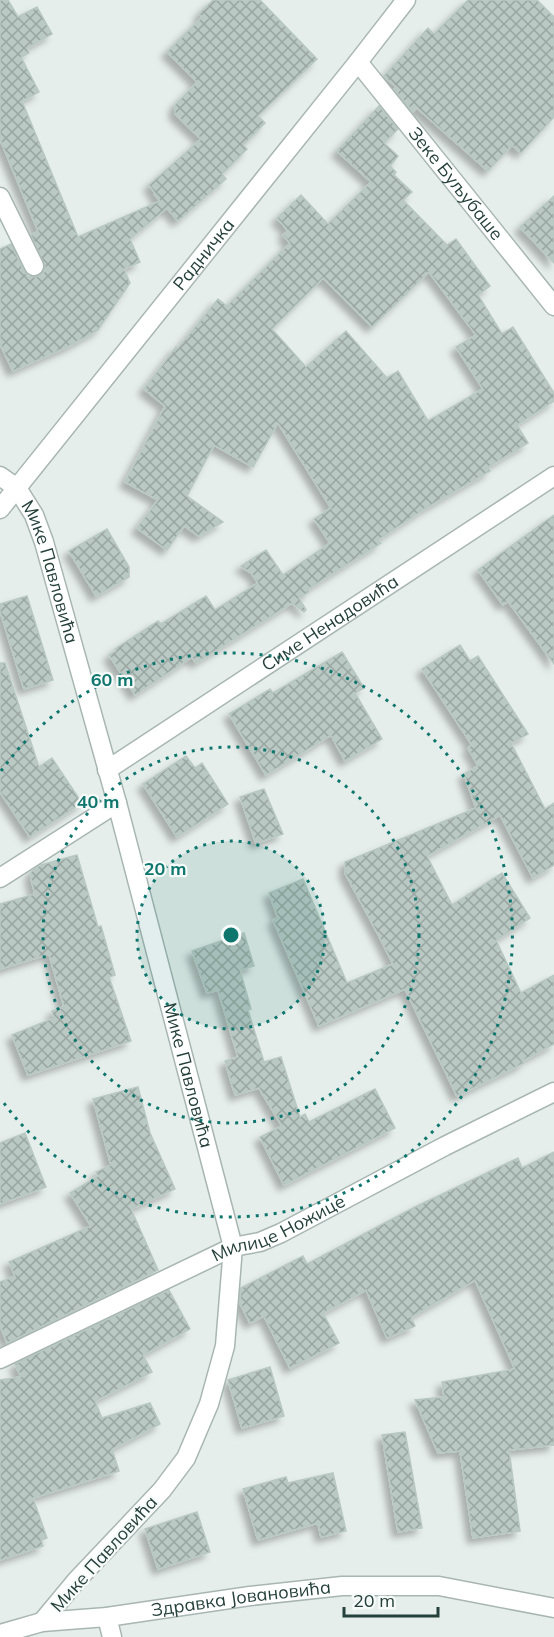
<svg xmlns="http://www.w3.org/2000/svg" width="554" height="1637" font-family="Mulish,sans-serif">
<defs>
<pattern id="building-cross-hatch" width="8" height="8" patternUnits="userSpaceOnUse" patternTransform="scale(1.5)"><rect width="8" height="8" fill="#bbc9c4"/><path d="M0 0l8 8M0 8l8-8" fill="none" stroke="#98a5a0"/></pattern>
<filter id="shadow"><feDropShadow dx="-5.5" dy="5.5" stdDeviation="3" flood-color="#0004"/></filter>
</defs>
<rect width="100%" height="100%" fill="#e6eeeb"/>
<!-- building -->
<path fill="url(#building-cross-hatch)" stroke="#b8c8c2" stroke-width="1.5" fill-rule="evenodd" filter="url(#shadow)" d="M0,0H8L18,17L37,7L52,34L27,48L29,53L21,57L39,92L22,101L78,237L160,201L154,194L155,193L149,185L201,139L175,114V105L197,82L167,52L202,17L199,14L213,0H260L317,59L258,116L265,123L243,145L247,149L222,174L226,179L178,221L167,208L130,239L140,262L124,269L130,283L98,330L69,346L13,371L0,344V249L11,244L24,271L28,276L34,277L39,276L44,272L45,266L31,235L38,231L0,139Z
M468,0H537L554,17V117L521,153L512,145L488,171L417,108L413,112L394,89L396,87L384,76L428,28L434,34Z
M379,106L398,129L384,143L398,156L390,166L396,172L394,175L412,192L403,200L447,245L456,239L490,286L478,295L502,334L513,327L554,393V401L517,425L528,443L488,467L490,471L426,508L378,540L381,543L308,589L309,592L299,598L306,610L304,612L292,603L196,663L192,657L135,695L109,655L116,651L115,649L158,621L161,624L206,596L215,610L258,583L252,574L241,566L266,550L283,575L330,543L314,519L331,508L278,423L253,467L214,445L187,496L223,522L199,536L184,526L167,550L137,528L158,500L125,482L165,406L144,389L176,347L178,348L218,299L227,306L290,243L283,235L288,231L277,218L301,195L328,224L371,182L337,151ZM429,272L476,335L456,347L483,389L428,421L398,371L387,378L346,331L306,367L272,329L323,278L372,327Z
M554,196V263L520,227Z
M554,515V664L508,601L503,605L478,570Z
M107,529L129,567V577L96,596L69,551Z
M27,596L53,680L24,689L0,611V604Z
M460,645L470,661L478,656L528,734L511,743L545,809L554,803V865L533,878L500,815L427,856L452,905L502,873L530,918L496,940L521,993L554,975V1044L522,1061L524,1063L457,1096L405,989L319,1026L273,920L278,918L269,893L303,879L347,983L393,964L381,940L345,873V862L476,808L464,774L478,766L468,748L472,745L422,669Z
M342,652L364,688L355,693L382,739L345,761L331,735L266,775L229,714L270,689L273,693Z
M0,663H5L39,767L52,758L82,803L30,837L0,792Z
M186,756L195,768L202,763L228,804L177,837L143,784Z
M264,789L283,834L256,843L240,797Z
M77,855L98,927L101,926L115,975L109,977L131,1041L28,1075L12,1035L54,1018L52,1011L64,1007L49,954L0,969V904L35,894L31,879V872L41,865Z
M244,933L254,966L240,970L251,1009L248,1010L264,1062L281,1057L300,1117L305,1114L309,1122L375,1089L395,1128L284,1185L260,1137L282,1126L259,1088L235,1095L225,1061L238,1057L218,990L207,993L192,951Z
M138,1087L150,1133L175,1189L131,1209L158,1270L7,1343L0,1325V1282L15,1276L9,1262L91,1226L70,1193L98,1176L96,1172L111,1165L93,1099Z
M25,1133L46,1187L0,1204V1143Z
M554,1152V1445L509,1450L520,1531L473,1538L460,1451L438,1453L415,1400L444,1397L442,1382L515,1369L475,1280L411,1317L415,1326L387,1338L366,1290L323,1313L339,1343L290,1368L264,1316L250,1323L240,1303L241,1288L303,1256L307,1264L415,1207L518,1158L522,1168Z
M169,1290L190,1329L143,1355L152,1372L95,1401L102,1418L150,1403L160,1424L112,1449L119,1471L33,1498L47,1538L41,1540L43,1546L0,1560V1380L21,1377L15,1364Z
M270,1367L284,1416L242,1428L228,1380Z
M405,1432L422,1528L398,1532L382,1435Z
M333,1473L346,1531L321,1537L318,1523L258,1540L243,1489L286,1477L288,1483Z
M197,1512L210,1552L158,1569L145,1529Z"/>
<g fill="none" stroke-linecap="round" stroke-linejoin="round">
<!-- minor casing -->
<g stroke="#a8b6b2" stroke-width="21">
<g id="minor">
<path id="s1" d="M358,62L554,306"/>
<path d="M0,197L34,266"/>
<path id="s2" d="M0,476L17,488L34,515L44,542L117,803L233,1247L225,1346L209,1404L186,1458L162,1490L76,1581L42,1622"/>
<path id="s3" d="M0,509L358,62L406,0"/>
<path id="s4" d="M107,770L554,476"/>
<path d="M0,878L117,803"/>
<path id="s5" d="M0,1359L233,1247L260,1242L281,1233L445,1146L554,1092"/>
<path d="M107,1617L112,1637"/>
<path id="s6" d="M0,1634L42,1622L107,1617L250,1596L342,1586H439L554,1608"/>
</g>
</g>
<!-- minor -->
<use href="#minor" stroke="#fff" stroke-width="18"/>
</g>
<!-- distance rings -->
<circle cx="231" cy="935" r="94" fill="#0f766e" fill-opacity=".12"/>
<g fill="none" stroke="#0f766e" stroke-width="3" stroke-dasharray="3 6">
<circle cx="231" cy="935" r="94"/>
<circle cx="231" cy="935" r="188"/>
<path d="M1 771A282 282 0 1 1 1 1099"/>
</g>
<g text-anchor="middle" stroke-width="4.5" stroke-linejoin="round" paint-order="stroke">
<!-- street labels -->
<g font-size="18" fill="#25403a" stroke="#f6faf9">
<text dy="6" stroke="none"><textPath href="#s1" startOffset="156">Зеке Буљубаше</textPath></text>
<text dy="6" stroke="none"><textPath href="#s3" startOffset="326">Радничка</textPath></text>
<text dy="6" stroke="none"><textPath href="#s2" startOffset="112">Мике Павловића</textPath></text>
<text dy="6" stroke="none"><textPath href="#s4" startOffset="267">Симе Ненадовића</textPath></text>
<text dy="6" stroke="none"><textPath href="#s2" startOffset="634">Мике Павловића</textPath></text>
<text dy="6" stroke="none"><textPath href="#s5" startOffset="308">Милице Ножице</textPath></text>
<text transform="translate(104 1554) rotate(-48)" y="6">Мике Павловића</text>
<text dy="6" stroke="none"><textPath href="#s6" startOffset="244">Здравка Јовановића</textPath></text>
</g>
</g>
<circle cx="231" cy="935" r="9" fill="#0f766e" stroke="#f6faf9" stroke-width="3"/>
<g font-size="18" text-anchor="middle" font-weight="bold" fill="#0f766e" stroke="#f6faf9" stroke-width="4.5" stroke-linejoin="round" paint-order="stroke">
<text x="112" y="686">60 m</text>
<text x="98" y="808">40 m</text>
<text x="165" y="875">20 m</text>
</g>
<!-- scale -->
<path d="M344 1607v9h94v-9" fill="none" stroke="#25403a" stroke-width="3"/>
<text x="353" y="1607" font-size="18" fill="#25403a" stroke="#f6faf9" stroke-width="4.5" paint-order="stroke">20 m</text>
</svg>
